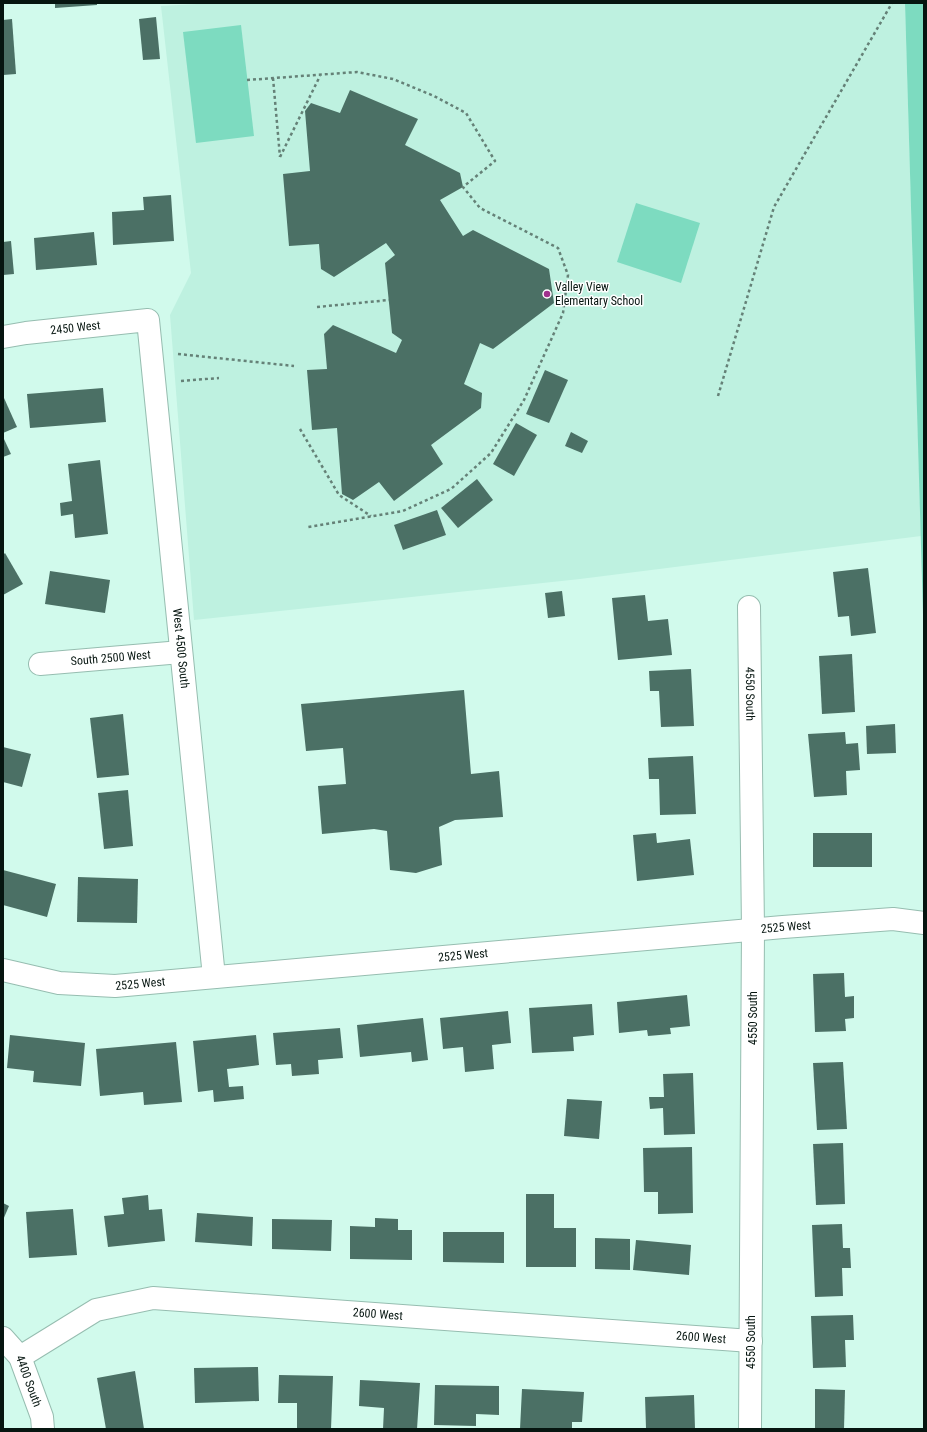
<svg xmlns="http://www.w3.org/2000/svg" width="927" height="1432" font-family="'Roboto Condensed',sans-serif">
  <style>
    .built { fill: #bef1e0 }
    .green { fill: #7ddbc0 }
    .building { fill: #4b7065 }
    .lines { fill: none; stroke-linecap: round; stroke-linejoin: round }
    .minor-casing { stroke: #96bdb0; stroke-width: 24 }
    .path { stroke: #658177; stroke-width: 2.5; stroke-dasharray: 3 3; stroke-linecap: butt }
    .minor { stroke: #fff; stroke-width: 22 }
    .poi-dot { fill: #a0308d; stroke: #fff; stroke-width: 1.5 }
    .labels { text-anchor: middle; stroke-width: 3; stroke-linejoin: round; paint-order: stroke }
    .poi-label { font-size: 12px; fill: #061510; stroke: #fff; text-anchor: start }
    .street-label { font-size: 12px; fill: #061510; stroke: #fff }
  </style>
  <rect width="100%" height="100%" fill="#d1faec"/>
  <path class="built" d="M215 3H905L921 536 580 579 194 620 170 315 191 273 161 6Z"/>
  <g class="green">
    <path d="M905 3H924V648Z"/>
    <path d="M241 25 254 136 196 143 183 32Z"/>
    <path d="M636 203 700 223 681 283 617 262Z"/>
  </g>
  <g class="building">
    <path d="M55 3H97V5L55 8Z"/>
    <path d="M156 17 160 59 143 60 139 19Z"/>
    <path d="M12 19 16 74 3 75V20Z"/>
    <path d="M350 90 418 119 405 145 460 173 463 187 440 200 463 236 473 230 549 269 554 303 493 349 480 343 464 384 482 393 481 408 431 445 443 464 394 501 379 482 353 500 342 494 337 428 312 430 307 370 327 369 324 334 333 325 396 353 402 340 392 333 385 263 395 255 386 243 334 277 321 269 319 244 289 246 283 174 310 171 305 111 311 103 340 113Z"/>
    <path d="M171 195 174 241 113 245 112 212 144 210 143 197Z"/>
    <path d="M94 232 97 265 36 270 34 238Z"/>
    <path d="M11 241 14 274 3 275V242Z"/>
    <path d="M545 370 568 380 549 423 526 414Z"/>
    <path d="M103 388 106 422 30 428 27 394Z"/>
    <path d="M4 398 17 427 3 433V399Z"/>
    <path d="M516 423 537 435 514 476 493 464Z"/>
    <path d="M571 432 588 441 582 453 565 446Z"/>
    <path d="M3 437 11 454 3 457Z"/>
    <path d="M100 460 108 534 75 538 73 514 61 516 60 503 72 501 68 464Z"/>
    <path d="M477 479 493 500 458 528 441 508Z"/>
    <path d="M437 510 446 535 403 550 394 525Z"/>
    <path d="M5 553 23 584 3 595V555Z"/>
    <path d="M868 568 876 633 851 636 849 616 838 617 833 572Z"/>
    <path d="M50 571 110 580 105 613 45 604Z"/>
    <path d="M562 591 565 616 548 618 545 593Z"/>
    <path d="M645 595 648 621 668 619 672 655 618 660 612 598Z"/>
    <path d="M852 654 855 712 822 714 819 656Z"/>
    <path d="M691 669 694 726 661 727 659 691H650L649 671Z"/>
    <path d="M464 690 471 774 499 771 503 817 455 820 439 827 442 865 416 873 390 870 387 831 374 829 322 834 318 786 346 784 343 748 306 751 301 704Z"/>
    <path d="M123 714 129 775 97 778 90 718Z"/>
    <path d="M895 724 896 753 867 754 866 726Z"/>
    <path d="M845 732 846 744 858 743 860 770 846 771 847 795 814 797 808 734Z"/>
    <path d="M3 747 31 754 22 787 3 782Z"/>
    <path d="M693 756 696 814 660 815 659 779H649L648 758Z"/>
    <path d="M128 790 133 846 104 849 98 793Z"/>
    <path d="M656 833 657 843 690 839 694 875 637 881 633 835Z"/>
    <rect x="813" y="833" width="59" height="34"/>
    <path d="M3 870 56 884 47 917 3 905Z"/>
    <path d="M78 877 138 879 137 923 77 922Z"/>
    <path d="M844 973 845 997 854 996V1018L845 1019 846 1031 815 1032 813 974Z"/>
    <path d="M687 995 690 1026 670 1028 671 1034 648 1036 647 1030 619 1033 617 1002Z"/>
    <path d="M592 1004 594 1035 573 1037 574 1051 532 1053 529 1008Z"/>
    <path d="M508 1011 511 1043 492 1045 494 1069 465 1072 463 1047 443 1049 440 1018Z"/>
    <path d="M423 1018 428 1060 412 1062 411 1052 360 1057 357 1025Z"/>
    <path d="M340 1028 343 1058 318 1060 319 1074 292 1076 291 1064 276 1065 273 1033Z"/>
    <path d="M10 1035 85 1043 81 1086 33 1082 34 1071 7 1068Z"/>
    <path d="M256 1035 259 1065 227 1069 229 1087 243 1086 244 1099 214 1102 213 1090 198 1092 193 1041Z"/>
    <path d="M176 1042 182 1102 144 1105 143 1092 100 1096 96 1049Z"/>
    <path d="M843 1062 847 1129 817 1130 813 1063Z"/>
    <path d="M693 1073 695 1134 664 1135 663 1108 650 1109 649 1097H664L663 1074Z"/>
    <path d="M567 1099 602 1101 599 1139 564 1136Z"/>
    <path d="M843 1143 845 1204 816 1205 813 1144Z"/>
    <path d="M692 1147 693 1213 658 1214V1192H644L643 1148Z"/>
    <path d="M526 1194H554V1228H576V1267H526Z"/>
    <path d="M148 1195 149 1210 162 1209 165 1241 108 1247 104 1216 124 1214 122 1198Z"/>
    <path d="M3 1203 9 1206 3 1220Z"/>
    <path d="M73 1209 77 1255 29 1258 26 1212Z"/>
    <path d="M197 1213 253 1217 252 1246 195 1242Z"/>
    <path d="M375 1218 398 1219V1230H412V1260L350 1259V1226L375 1227Z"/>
    <path d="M272 1219 332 1220 331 1251 272 1249Z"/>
    <path d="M842 1224 843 1248H850L851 1268H842L843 1296 815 1297 812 1225Z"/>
    <path d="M443 1232H504V1263L443 1262Z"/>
    <path d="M595 1238 630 1239V1270L595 1269Z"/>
    <path d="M636 1240 691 1245 689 1275 633 1270Z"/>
    <path d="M853 1315 854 1340H845L846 1367 813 1368 811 1316Z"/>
    <path d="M258 1367 259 1401 195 1403 194 1368Z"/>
    <path d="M135 1371 144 1429H106L97 1378Z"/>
    <path d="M279 1375 333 1376 331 1429H297V1403H278Z"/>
    <path d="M360 1380 420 1383 417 1429H383L384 1408 359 1406Z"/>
    <path d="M435 1385 499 1386V1415L476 1414V1426L434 1425Z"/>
    <path d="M522 1389 584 1392 582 1422H572V1429H520Z"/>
    <path d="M815 1389 845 1390 844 1429H815Z"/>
    <path d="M694 1395 695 1429 646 1428 645 1397Z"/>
  </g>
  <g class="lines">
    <defs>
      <g id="minor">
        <path id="s1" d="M3 337 26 333 148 320 214 977"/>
        <path id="s2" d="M749 607 753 929 750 1429"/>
        <path id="s3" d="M40 664 181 652"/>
        <path id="s4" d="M3 970 59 983 115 986 783 927 893 919 924 923"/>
        <path id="s5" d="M3 1338 20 1357 42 1417 43 1429"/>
        <path id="s6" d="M20 1357 96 1310 153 1298 751 1341"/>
      </g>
    </defs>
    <use href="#minor" class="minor-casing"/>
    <g class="path">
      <path d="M273 78 280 157"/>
      <path d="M247 80 357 72 393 79 434 96 466 113 495 161 463 187 480 208 558 248 568 275 563 313 524 400 491 453 451 489 403 511 308 527"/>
      <path d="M280 157 320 76"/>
      <path d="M317 307 389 300"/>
      <path d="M178 354 294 366"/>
      <path d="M181 381 219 378"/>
      <path d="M718 396 774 207 892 3"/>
      <path d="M300 429 339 495 371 516"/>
    </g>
    <use href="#minor" class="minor"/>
  </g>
  <circle class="poi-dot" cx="547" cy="294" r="4"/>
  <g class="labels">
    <g class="poi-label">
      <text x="555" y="291">Valley View<tspan x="555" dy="14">Elementary School</tspan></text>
    </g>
    <g class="street-label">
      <text dy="4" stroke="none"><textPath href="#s1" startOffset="73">2450 West</textPath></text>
      <text dy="4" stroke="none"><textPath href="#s1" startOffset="476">West 4500 South</textPath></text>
      <text dy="4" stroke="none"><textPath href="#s3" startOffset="71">South 2500 West</textPath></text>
      <text dy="4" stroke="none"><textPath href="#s2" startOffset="87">4550 South</textPath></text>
      <text dy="4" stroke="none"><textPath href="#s4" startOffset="787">2525 West</textPath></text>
      <text dy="4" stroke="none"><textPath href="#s4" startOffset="463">2525 West</textPath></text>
      <text dy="4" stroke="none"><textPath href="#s4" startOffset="139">2525 West</textPath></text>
      <text transform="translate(753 1018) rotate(-90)" y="4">4550 South</text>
      <text dy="4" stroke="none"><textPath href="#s6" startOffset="373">2600 West</textPath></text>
      <text dy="4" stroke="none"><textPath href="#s6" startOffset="697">2600 West</textPath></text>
      <text transform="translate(751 1342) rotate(-90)" y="4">4550 South</text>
      <text dy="4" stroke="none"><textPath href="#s5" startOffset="51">4400 South</textPath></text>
    </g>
  </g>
  <rect width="927" height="1432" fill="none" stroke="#061510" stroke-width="8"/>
</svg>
